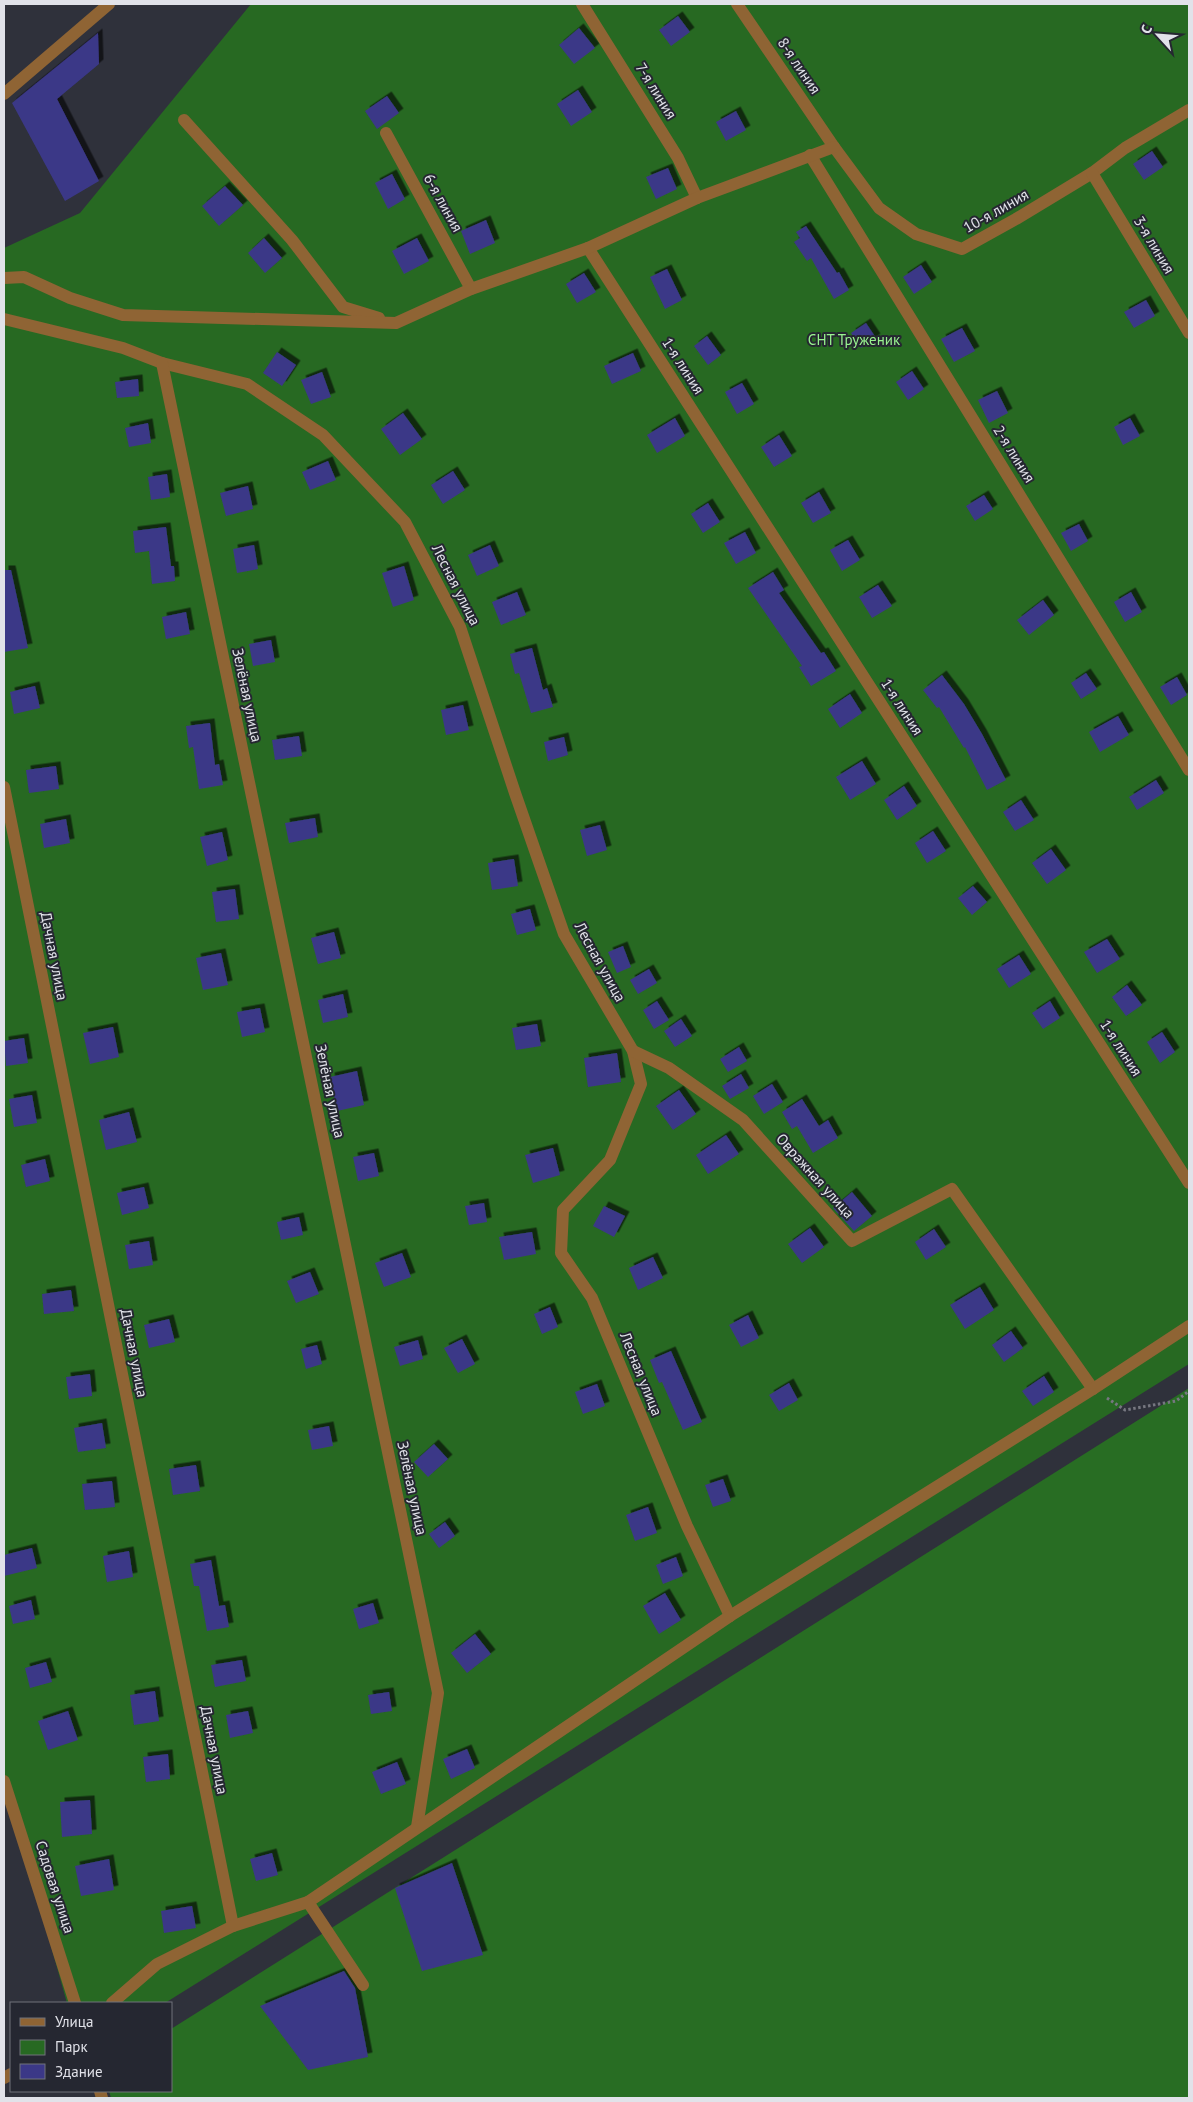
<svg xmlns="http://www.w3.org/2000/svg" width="1193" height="2102" font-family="'PT Sans',sans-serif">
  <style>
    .green { fill: #276922 }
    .forest { fill: #286d23 }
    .building { fill: #3b3887; filter: url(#shadow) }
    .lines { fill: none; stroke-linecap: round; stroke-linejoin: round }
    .path { stroke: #767780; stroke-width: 3; stroke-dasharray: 2.5 2.5; stroke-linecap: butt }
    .minor { stroke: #8f6434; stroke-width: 12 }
    .labels { text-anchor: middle; stroke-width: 4; stroke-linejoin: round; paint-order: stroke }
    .street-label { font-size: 15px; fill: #e1e2e9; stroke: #252731 }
    .park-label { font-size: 15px; fill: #99f390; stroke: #252731 }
  </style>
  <defs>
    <filter id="shadow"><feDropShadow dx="4.5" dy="-4.5" stdDeviation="0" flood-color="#0009"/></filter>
  </defs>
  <rect width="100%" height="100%" fill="#2f313b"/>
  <path class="green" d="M251 4H1189V1364L165 2003H67L4 1779V248L80 213Z"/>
  <path class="forest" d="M1189 1388V2098H111L109 2091H171V2029Z"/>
  <g class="building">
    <path d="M678 16 690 32 671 46 659 30Z"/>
    <path d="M579 28 595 48 574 64 559 45Z"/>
    <path d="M98 33 99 64 57 99 99 181 65 201 12 103Z"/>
    <path d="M578 90 592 112 571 126 557 104Z"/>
    <path d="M387 96 399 113 377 129 365 111Z"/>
    <path d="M736 111 746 130 726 141 716 122Z"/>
    <path d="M1152 151 1163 167 1144 180 1133 164Z"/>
    <path d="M668 168 677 189 656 199 646 177Z"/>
    <path d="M392 174 405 199 388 209 375 183Z"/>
    <path d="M225 186 243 205 219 226 202 206Z"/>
    <path d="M486 220 495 243 470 254 461 231Z"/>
    <path d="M806 226 837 273 839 272 849 290 834 299 811 258 807 261 794 242 800 238 796 232Z"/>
    <path d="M264 238 282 258 265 273 248 253Z"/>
    <path d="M417 238 429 261 404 274 392 251Z"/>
    <path d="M921 265 932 282 914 294 903 277Z"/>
    <path d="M667 269 682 300 665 309 650 277Z"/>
    <path d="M584 273 596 292 577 303 566 284Z"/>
    <path d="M1146 300 1155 316 1134 328 1124 312Z"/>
    <path d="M866 323 876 338 861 348 851 333Z"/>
    <path d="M962 328 975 351 954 362 941 339Z"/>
    <path d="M707 336 721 355 708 365 694 346Z"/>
    <path d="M277 352 296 365 282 386 263 373Z"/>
    <path d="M633 353 641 371 612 384 604 366Z"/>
    <path d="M912 371 924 389 908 400 896 382Z"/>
    <path d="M322 372 331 397 311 404 301 380Z"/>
    <path d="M138 379 139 396 117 398 115 382Z"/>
    <path d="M742 383 754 404 737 414 725 392Z"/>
    <path d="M997 391 1008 413 989 423 978 400Z"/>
    <path d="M403 413 422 439 400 455 381 429Z"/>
    <path d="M675 418 685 436 657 453 647 435Z"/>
    <path d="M1130 418 1140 436 1123 445 1114 427Z"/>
    <path d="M148 423 151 443 129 447 125 428Z"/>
    <path d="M779 435 792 456 774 467 761 447Z"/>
    <path d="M328 461 336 480 310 490 302 472Z"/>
    <path d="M453 471 465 490 443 504 431 485Z"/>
    <path d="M167 474 170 497 151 500 148 477Z"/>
    <path d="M248 486 253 509 226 516 220 493Z"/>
    <path d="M819 492 831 513 813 523 801 503Z"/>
    <path d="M984 495 993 509 975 521 966 506Z"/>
    <path d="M708 503 720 522 703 533 691 514Z"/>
    <path d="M1079 524 1088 541 1071 551 1061 533Z"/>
    <path d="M166 527 171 566H174L175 581 152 584 149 551 135 553 133 531Z"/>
    <path d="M745 532 756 553 736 564 724 543Z"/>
    <path d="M848 540 860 560 842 571 830 550Z"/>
    <path d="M254 545 258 569 237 573 233 549Z"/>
    <path d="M490 545 499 566 477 576 468 555Z"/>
    <path d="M404 566 414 600 393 607 382 573Z"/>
    <path d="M4 570H11L28 648 4 652Z"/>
    <path d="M773 572 784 590 779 593 821 653 824 652 836 671 811 686 799 667 802 666 748 588Z"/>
    <path d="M878 585 892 606 872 618 859 597Z"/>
    <path d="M517 592 526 615 501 625 492 602Z"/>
    <path d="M1131 592 1142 612 1125 622 1114 602Z"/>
    <path d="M1043 600 1054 615 1029 635 1017 620Z"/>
    <path d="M186 612 190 634 166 639 162 617Z"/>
    <path d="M271 640 275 662 253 666 249 644Z"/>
    <path d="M532 648 543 690 547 688 553 707 531 713 519 673 515 674 510 654Z"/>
    <path d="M1086 673 1097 689 1081 699 1071 683Z"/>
    <path d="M942 675 964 704 982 734 1006 780 987 790 965 747 964 748 939 707 937 708 923 690Z"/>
    <path d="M1177 677 1187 695 1171 705 1160 687Z"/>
    <path d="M35 686 40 708 14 714 10 692Z"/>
    <path d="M850 694 862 713 840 728 828 709Z"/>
    <path d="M463 705 469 730 446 735 441 710Z"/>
    <path d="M1118 716 1129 735 1100 752 1089 732Z"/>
    <path d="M210 723 215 765 219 764 223 785 199 789 193 747 189 748 186 726Z"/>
    <path d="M299 736 302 756 275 760 272 740Z"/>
    <path d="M564 737 568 755 548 761 544 742Z"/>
    <path d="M862 761 876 784 850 800 836 777Z"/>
    <path d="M56 766 59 789 29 793 26 770Z"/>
    <path d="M1156 780 1164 793 1137 810 1129 797Z"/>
    <path d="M904 786 917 806 897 820 884 800Z"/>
    <path d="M1021 800 1034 820 1015 831 1003 812Z"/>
    <path d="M315 818 318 837 289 843 285 823Z"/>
    <path d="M66 819 70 843 44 848 40 824Z"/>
    <path d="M600 825 607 850 587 856 580 830Z"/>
    <path d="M933 831 946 851 927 863 915 843Z"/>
    <path d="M222 832 228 860 207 866 200 837Z"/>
    <path d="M1051 849 1066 870 1047 884 1032 863Z"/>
    <path d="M514 859 518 886 492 890 488 863Z"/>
    <path d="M973 886 987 902 972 915 958 898Z"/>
    <path d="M235 889 239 919 216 922 212 892Z"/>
    <path d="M530 909 536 930 517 935 511 914Z"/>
    <path d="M334 932 341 958 318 964 311 938Z"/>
    <path d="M1107 939 1120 959 1097 973 1084 952Z"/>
    <path d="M623 946 631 967 617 973 608 952Z"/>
    <path d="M221 953 228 985 203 990 196 958Z"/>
    <path d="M1019 955 1031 974 1009 988 997 969Z"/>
    <path d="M649 969 657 983 638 994 630 980Z"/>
    <path d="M1127 985 1142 1005 1126 1016 1112 997Z"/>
    <path d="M343 994 348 1017 323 1023 318 1000Z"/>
    <path d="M657 1001 669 1020 654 1029 643 1010Z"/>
    <path d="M1050 1001 1060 1018 1043 1029 1032 1013Z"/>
    <path d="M260 1008 265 1032 242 1037 237 1012Z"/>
    <path d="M681 1019 692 1036 675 1047 664 1031Z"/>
    <path d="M537 1024 541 1046 516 1050 512 1028Z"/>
    <path d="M113 1027 119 1057 90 1064 83 1033Z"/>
    <path d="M1162 1032 1175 1052 1160 1063 1147 1042Z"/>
    <path d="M24 1038 28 1063 6 1066 4 1041Z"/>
    <path d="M739 1047 747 1061 728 1072 720 1059Z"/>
    <path d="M617 1053 621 1082 588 1087 584 1058Z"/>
    <path d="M357 1071 364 1105 337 1111 330 1077Z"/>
    <path d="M741 1074 749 1088 730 1099 722 1086Z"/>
    <path d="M772 1084 783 1102 764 1114 753 1096Z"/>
    <path d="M679 1090 696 1114 673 1130 656 1106Z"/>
    <path d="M32 1095 37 1123 14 1127 9 1099Z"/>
    <path d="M802 1099 819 1126 828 1120 838 1138 813 1153 797 1126 792 1129 782 1112Z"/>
    <path d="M129 1112 137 1142 106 1150 99 1120Z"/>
    <path d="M726 1135 739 1154 708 1174 696 1155Z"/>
    <path d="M553 1148 560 1175 533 1183 525 1155Z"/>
    <path d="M374 1153 379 1176 358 1181 353 1157Z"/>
    <path d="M45 1159 50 1181 26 1187 21 1165Z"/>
    <path d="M144 1187 149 1208 122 1215 117 1193Z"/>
    <path d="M852 1192 872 1216 854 1231 833 1208Z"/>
    <path d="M484 1203 487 1222 469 1225 465 1206Z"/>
    <path d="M604 1206 625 1216 614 1237 593 1226Z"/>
    <path d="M299 1217 303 1235 281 1240 277 1222Z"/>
    <path d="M810 1228 824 1247 802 1263 788 1244Z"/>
    <path d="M934 1229 946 1247 926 1260 915 1242Z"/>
    <path d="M532 1232 536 1254 504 1260 499 1237Z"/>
    <path d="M149 1241 153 1265 129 1269 125 1245Z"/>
    <path d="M402 1253 411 1277 384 1287 375 1263Z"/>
    <path d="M653 1257 663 1278 638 1290 629 1268Z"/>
    <path d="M310 1272 319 1294 296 1303 287 1281Z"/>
    <path d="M980 1287 994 1310 965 1329 950 1305Z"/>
    <path d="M71 1290 74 1311 44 1314 42 1294Z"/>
    <path d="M550 1307 558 1327 542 1334 534 1314Z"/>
    <path d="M748 1315 759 1338 741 1347 729 1325Z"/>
    <path d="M169 1319 175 1342 149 1348 144 1325Z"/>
    <path d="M1011 1331 1023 1348 1004 1362 992 1345Z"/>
    <path d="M462 1339 475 1364 458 1373 444 1348Z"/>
    <path d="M418 1340 423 1359 400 1366 394 1347Z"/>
    <path d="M317 1345 322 1364 306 1369 301 1349Z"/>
    <path d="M671 1351 702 1422 683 1430 662 1382 659 1383 650 1360Z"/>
    <path d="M90 1374 92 1396 69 1399 66 1377Z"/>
    <path d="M1044 1376 1054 1392 1033 1406 1022 1391Z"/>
    <path d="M789 1383 798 1400 779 1411 769 1395Z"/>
    <path d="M597 1384 605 1406 583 1414 575 1392Z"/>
    <path d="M102 1423 106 1448 78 1452 74 1428Z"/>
    <path d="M329 1426 333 1446 312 1450 308 1430Z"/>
    <path d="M434 1444 448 1459 428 1477 414 1462Z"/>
    <path d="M196 1465 200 1491 173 1495 169 1469Z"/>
    <path d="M723 1479 731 1501 713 1507 705 1485Z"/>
    <path d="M112 1481 115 1507 85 1510 82 1484Z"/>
    <path d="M648 1507 657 1533 635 1541 626 1515Z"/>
    <path d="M445 1522 455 1536 439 1548 429 1534Z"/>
    <path d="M32 1548 37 1568 4 1576V1555Z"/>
    <path d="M129 1551 133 1577 107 1582 103 1556Z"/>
    <path d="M676 1557 683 1576 663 1584 656 1565Z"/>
    <path d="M211 1560 219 1606 225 1605 229 1627 207 1631 199 1586H194L190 1564Z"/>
    <path d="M665 1593 681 1620 659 1634 643 1606Z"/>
    <path d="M31 1600 35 1619 13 1624 9 1606Z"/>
    <path d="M373 1603 379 1623 359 1629 353 1609Z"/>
    <path d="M475 1634 491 1654 467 1673 451 1653Z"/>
    <path d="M242 1660 246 1681 215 1687 211 1665Z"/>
    <path d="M46 1662 52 1682 30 1688 25 1668Z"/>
    <path d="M155 1691 159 1721 134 1725 130 1695Z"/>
    <path d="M389 1692 392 1711 371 1714 368 1695Z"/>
    <path d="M68 1711 78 1740 48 1750 38 1721Z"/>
    <path d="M248 1711 253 1733 230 1738 226 1715Z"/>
    <path d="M467 1749 475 1768 451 1779 443 1759Z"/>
    <path d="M168 1754 170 1779 146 1782 143 1757Z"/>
    <path d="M397 1762 406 1784 381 1794 372 1772Z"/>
    <path d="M90 1800 92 1834 62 1837 60 1802Z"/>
    <path d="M272 1853 278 1875 256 1881 250 1859Z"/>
    <path d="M109 1859 114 1890 81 1896 75 1866Z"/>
    <path d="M452 1863 483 1955 422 1971 395 1888Z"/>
    <path d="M192 1906 196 1928 164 1933 161 1911Z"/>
    <path d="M344 1971 355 1988 368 2057 308 2070 260 2006Z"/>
  </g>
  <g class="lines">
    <path class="path" d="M1107 1398 1125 1410 1176 1401 1189 1391"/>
    <g class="minor">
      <path d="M582 4 678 158 697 198"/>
      <path d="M737 4 834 147 879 208 916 234 962 249 1016 219 1092 173 1125 148 1189 110"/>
      <path d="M4 94 109 4"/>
      <path d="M184 120 292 240 343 307 379 318"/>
      <path d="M386 133 471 289"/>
      <path d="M810 155 1189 770"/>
      <path d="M1092 173 1189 333"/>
      <path d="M588 248 1189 1183"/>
      <path d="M4 278 24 277 70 298 123 315 396 323 471 289 588 248 697 198 834 147"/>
      <path d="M4 319 123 348 162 363 247 384 323 435 405 522 460 627 515 793 564 934 633 1051 641 1084 610 1160 563 1210 561 1253 592 1298 687 1526 730 1616"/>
      <path d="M162 363 438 1693 417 1827"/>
      <path d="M4 787 233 1926"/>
      <path d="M633 1051 669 1068 743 1120 852 1241 952 1189 1093 1389"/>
      <path d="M4 1781 75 2003"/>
      <path d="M308 1902 730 1616 1093 1389 1189 1326"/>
      <path d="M112 2003 157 1964 233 1926 308 1902 363 1985"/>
      <path d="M4 2078 11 2074"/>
      <path d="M100 2091 102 2098"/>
    </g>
  </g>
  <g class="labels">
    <g class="street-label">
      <text transform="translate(799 66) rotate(56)" y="5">8-я линия</text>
      <text transform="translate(656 91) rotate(58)" y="5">7-я линия</text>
      <text transform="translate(443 203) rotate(61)" y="5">6-я линия</text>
      <text transform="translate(996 211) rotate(-30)" y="5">10-я линия</text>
      <text transform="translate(1154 245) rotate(59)" y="5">3-я линия</text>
      <text transform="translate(683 366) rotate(57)" y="5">1-я линия</text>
      <text transform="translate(1014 454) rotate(58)" y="5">2-я линия</text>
      <text transform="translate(456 585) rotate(63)" y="5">Лесная улица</text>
      <text transform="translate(247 695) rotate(78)" y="5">Зелёная улица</text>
      <text transform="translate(902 707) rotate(57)" y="5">1-я линия</text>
      <text transform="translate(54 956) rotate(79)" y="5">Дачная улица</text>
      <text transform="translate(600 962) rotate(61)" y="5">Лесная улица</text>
      <text transform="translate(1121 1048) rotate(57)" y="5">1-я линия</text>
      <text transform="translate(330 1091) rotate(78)" y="5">Зелёная улица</text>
      <text transform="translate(815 1176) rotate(48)" y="5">Овражная улица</text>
      <text transform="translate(134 1353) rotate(79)" y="5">Дачная улица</text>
      <text transform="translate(641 1374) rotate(68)" y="5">Лесная улица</text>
      <text transform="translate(412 1488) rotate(78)" y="5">Зелёная улица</text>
      <text transform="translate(214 1750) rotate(79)" y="5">Дачная улица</text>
      <text transform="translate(55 1887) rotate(72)" y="5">Садовая улица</text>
    </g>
    <g class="park-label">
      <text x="854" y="345">СНТ Труженик</text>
    </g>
  </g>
  <rect width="1193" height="2102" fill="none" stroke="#e1e2e9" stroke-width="10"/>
  <rect x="10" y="2002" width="162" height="90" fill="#252731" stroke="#70727b"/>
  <rect x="20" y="2018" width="25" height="8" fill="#8f6434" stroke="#70727b"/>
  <text x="55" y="2027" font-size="15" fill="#e1e2e9">Улица</text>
  <rect x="20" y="2040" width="25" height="15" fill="#276922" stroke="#70727b"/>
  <text x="55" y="2052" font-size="15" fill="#e1e2e9">Парк</text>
  <rect x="20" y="2064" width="25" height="15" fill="#3b3887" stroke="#70727b"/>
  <text x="55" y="2077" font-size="15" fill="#e1e2e9">Здание</text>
  <g transform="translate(1158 35) rotate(296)" stroke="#252731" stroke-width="4" paint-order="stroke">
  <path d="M0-4L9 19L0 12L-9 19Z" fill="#e1e2e9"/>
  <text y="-8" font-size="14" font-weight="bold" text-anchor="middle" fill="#e1e2e9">С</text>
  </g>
</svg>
